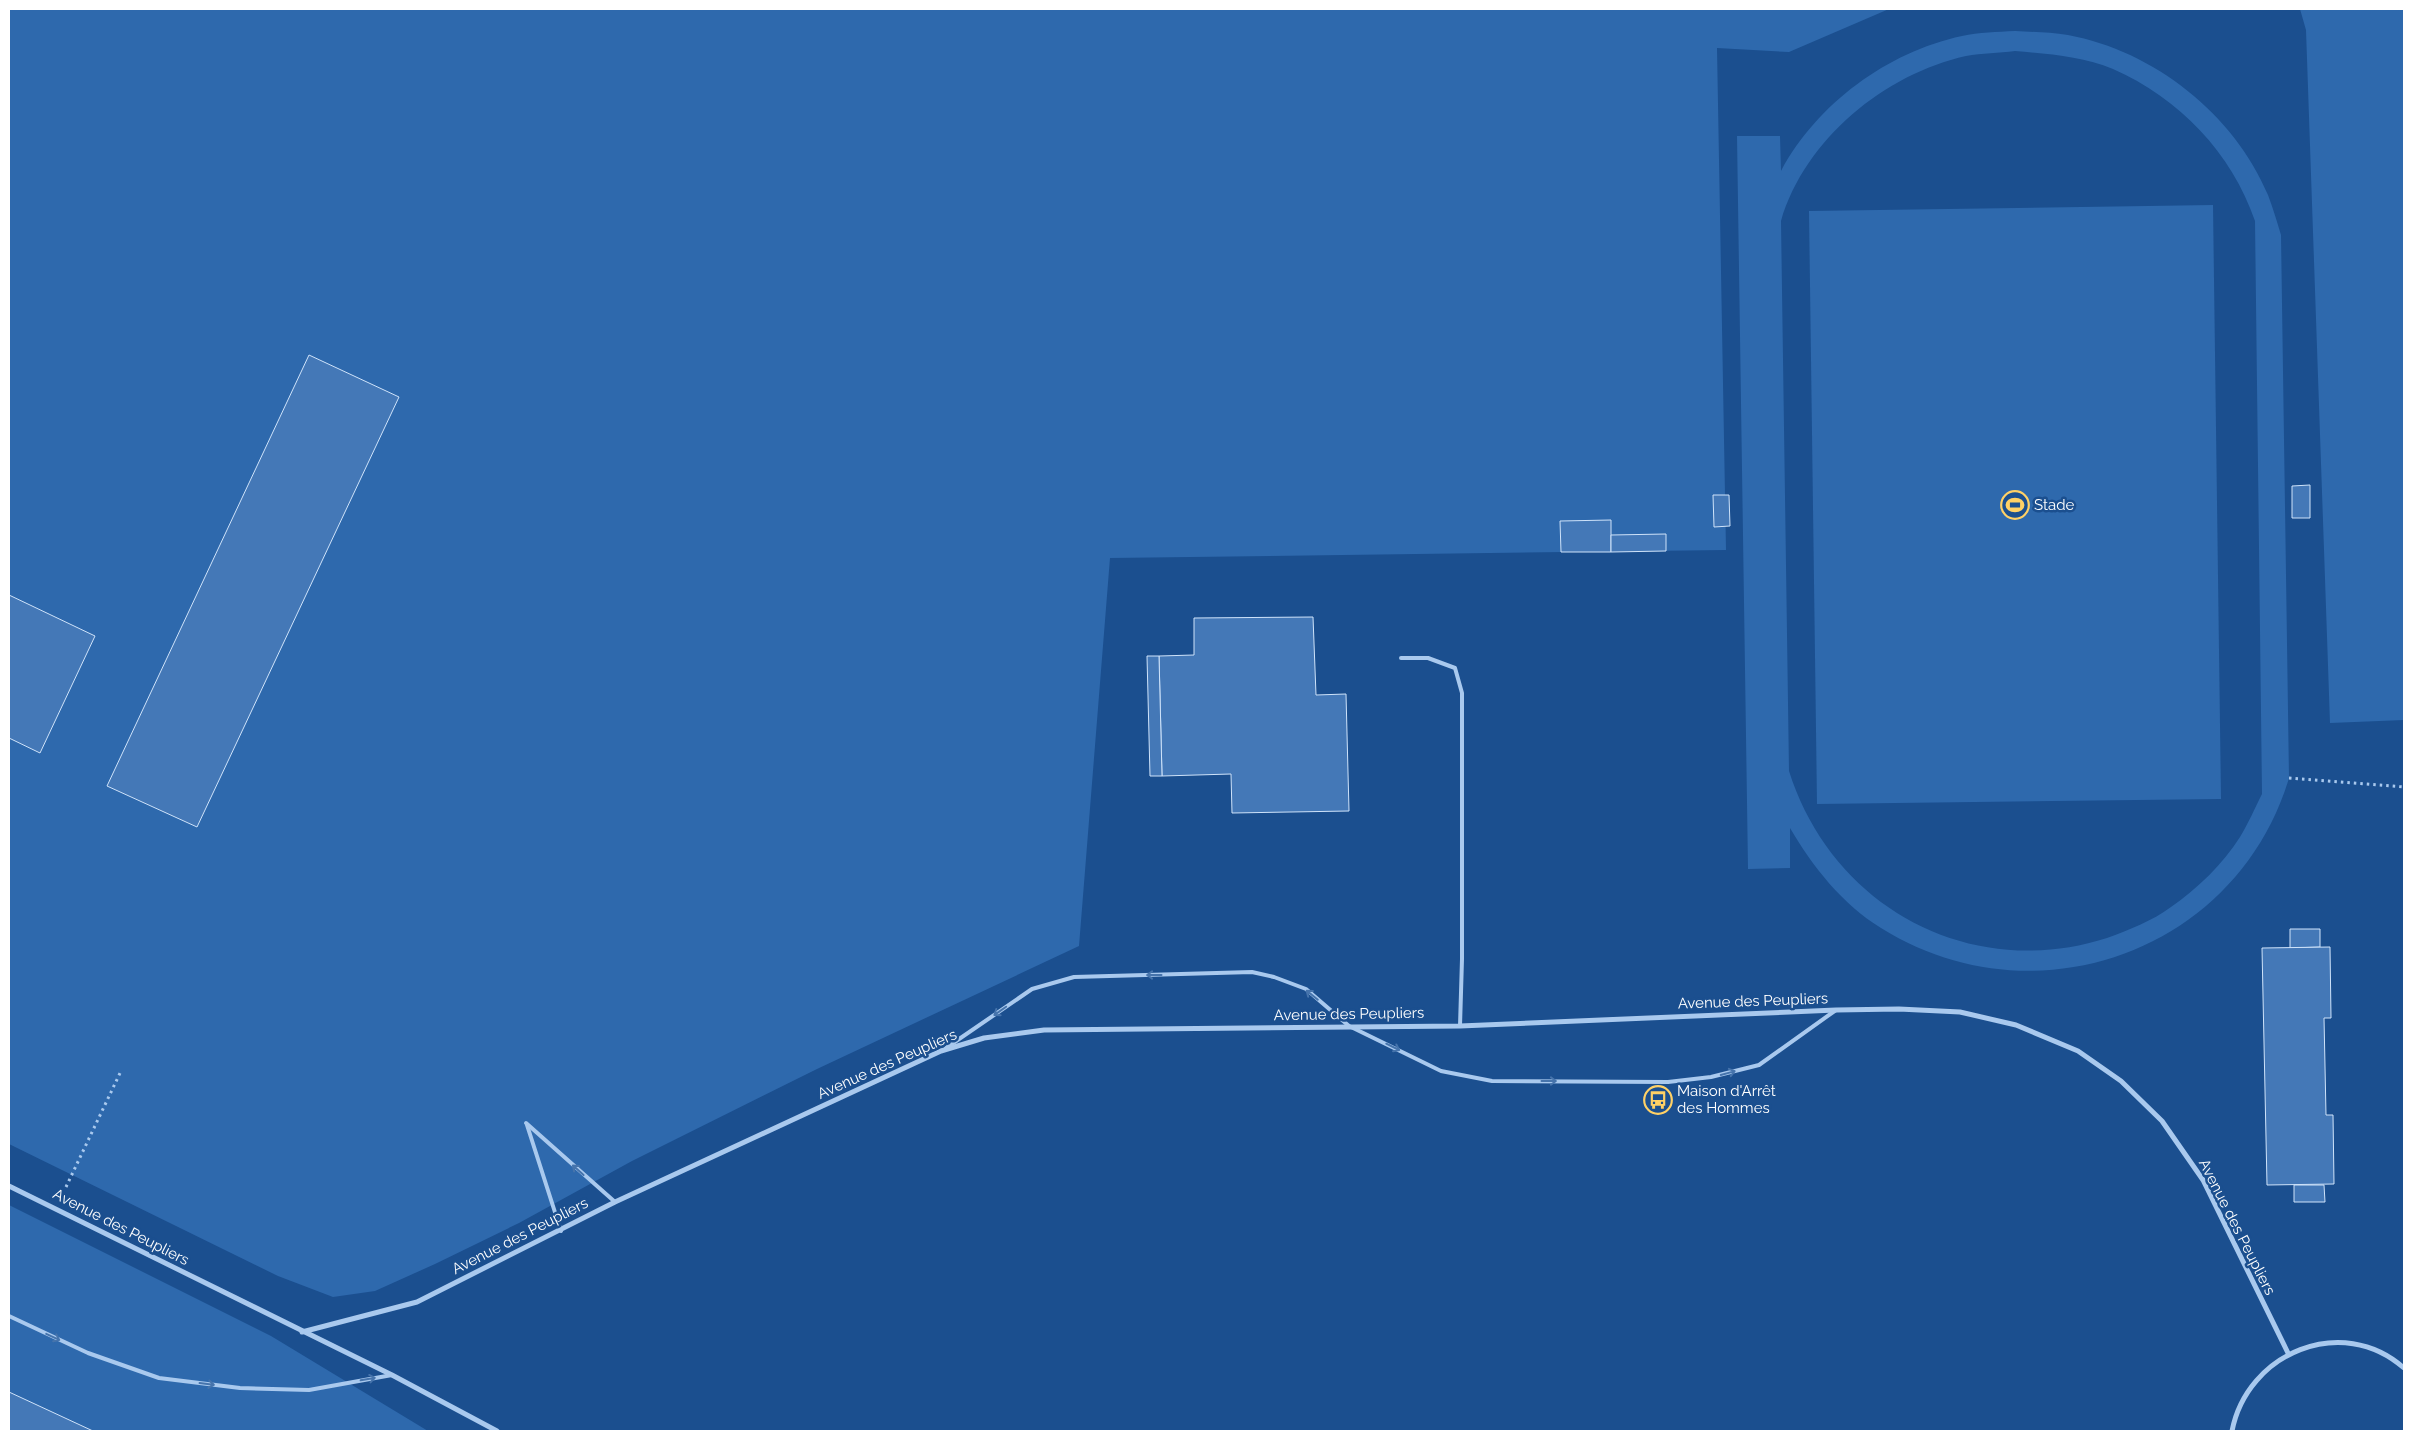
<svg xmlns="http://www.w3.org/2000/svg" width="2413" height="1440" font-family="Raleway,sans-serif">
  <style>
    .green { fill: #2e69ad; fill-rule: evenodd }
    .building { fill: #4478b7; stroke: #cfe3fa }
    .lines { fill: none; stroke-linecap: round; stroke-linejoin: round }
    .path { stroke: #a9c9ee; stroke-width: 3; stroke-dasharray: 2.5 4; stroke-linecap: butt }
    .lane { stroke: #a9c9ee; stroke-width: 4 }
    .street { stroke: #a9c9ee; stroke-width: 5 }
    .oneway { stroke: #4674ac }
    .labels { text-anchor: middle; stroke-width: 5; stroke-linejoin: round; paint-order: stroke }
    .poi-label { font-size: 15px; fill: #fff; stroke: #1b4f8f; text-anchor: start }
    .street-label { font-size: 15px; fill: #fff; stroke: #1b4f8f }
  </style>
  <rect width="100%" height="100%" fill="#1b4f8f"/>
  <g class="green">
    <path d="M9 9H1889L1789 52 1717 48 1726 550 1110 558 1079 946 817 1069 632 1161 519 1223 435 1264 375 1291 333 1297 278 1276 9 1144Z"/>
    <path d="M2300 9H2404V720L2330 723 2306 30Z"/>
    <path d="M2015 31C2032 32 2050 32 2068 35 2154 51 2234 114 2268 195 2273 208 2277 222 2281 235L2289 778C2237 952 2034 1024 1881 928 1842 904 1813 867 1790 828V868L1748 869 1737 136H1780L1781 171C1817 104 1887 52 1962 36 1979 32 1997 32 2015 31ZM2015 51C2048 54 2082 56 2113 69 2179 98 2232 153 2255 221L2262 794C2255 808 2248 824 2240 837 2223 864 2197 889 2171 907 2152 921 2129 930 2107 938 1970 982 1832 907 1789 771L1781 221C1805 139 1885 74 1966 56 1982 53 1999 53 2015 51Z"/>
    <path d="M2213 205 2221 799 1817 804 1809 211Z"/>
    <path d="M9 1205 271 1336 428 1431H9Z"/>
  </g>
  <g class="building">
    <path d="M309 355 399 397 197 827 107 786Z"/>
    <path d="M2310 485V518H2292V486Z"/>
    <path d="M1713 495H1729L1730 526 1714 527Z"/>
    <path d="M1611 520V552H1561L1560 521Z"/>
    <path d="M1666 534V551L1611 552V535Z"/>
    <path d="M9 595 95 636 40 753 9 738Z"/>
    <path d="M1313 617 1316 695 1346 694 1349 811 1232 813 1231 774 1162 776 1159 656 1194 655V618Z"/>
    <path d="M1147 656H1159L1162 776H1150Z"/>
    <path d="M2290 929H2320V947L2290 948Z"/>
    <path d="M2330 947 2331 1018H2324L2326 1115H2333L2334 1184 2267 1185 2262 948Z"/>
    <path d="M2294 1185H2324L2325 1202H2294Z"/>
    <path d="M9 1392 93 1431H9Z"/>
  </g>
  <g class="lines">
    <g class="path">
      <path d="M2289 778 2404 787"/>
      <path d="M66 1187 121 1071"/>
    </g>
    <g class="lane">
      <path d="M1401 658H1428L1455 668 1462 693V959L1460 1026"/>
      <path d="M946 1048 1032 989 1074 977 1252 972 1274 977 1306 989 1349 1026 1441 1071 1492 1081 1668 1082 1711 1077 1759 1065 1836 1010"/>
      <path d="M526 1123 615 1202"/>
      <path d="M527 1125 561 1231"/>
      <path d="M9 1316 88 1353 159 1378 240 1388 309 1390 392 1375"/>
    </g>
    <g class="street">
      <path d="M9 1186 392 1375 497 1431"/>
      <path d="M302 1332 417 1302 615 1202 941 1051 984 1038 1044 1030 1460 1026 1836 1010 1899 1009 1960 1012 2016 1025 2078 1051 2121 1081 2162 1121 2203 1180 2288 1353"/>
      <path d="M2232 1431C2247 1353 2342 1313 2404 1368"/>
    </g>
  </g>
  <defs><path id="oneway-shaft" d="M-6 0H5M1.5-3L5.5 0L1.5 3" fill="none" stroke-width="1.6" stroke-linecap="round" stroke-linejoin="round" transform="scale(1.25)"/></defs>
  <g class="oneway">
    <use href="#oneway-shaft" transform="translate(1154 975) rotate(180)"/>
    <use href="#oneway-shaft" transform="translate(1312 995) rotate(-141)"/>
    <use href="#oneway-shaft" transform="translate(1000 1011) rotate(145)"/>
    <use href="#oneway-shaft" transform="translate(1393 1047) rotate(26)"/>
    <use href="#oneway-shaft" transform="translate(1728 1073) rotate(-15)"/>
    <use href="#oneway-shaft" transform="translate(1549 1081)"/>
    <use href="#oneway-shaft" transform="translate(578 1170) rotate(-138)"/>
    <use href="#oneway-shaft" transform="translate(53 1337) rotate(25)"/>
    <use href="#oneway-shaft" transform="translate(368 1379) rotate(-10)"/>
    <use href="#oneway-shaft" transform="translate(207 1384) rotate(7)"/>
  </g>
  <defs>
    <symbol id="stadium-ring" viewBox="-11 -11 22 22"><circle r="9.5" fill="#1b4f8f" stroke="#ffd166" stroke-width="1.5"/><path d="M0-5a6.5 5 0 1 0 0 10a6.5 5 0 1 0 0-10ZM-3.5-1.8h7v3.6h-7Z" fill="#ffd166"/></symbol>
    <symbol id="bus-ring" viewBox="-11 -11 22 22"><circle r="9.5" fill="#1b4f8f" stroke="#ffd166" stroke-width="1.5"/><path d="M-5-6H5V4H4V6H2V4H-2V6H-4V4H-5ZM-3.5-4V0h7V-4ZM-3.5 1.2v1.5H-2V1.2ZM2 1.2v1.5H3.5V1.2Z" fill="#ffd166"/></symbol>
  </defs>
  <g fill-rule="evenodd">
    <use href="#stadium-ring" x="1999" y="489" width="32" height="32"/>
    <use href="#bus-ring" x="1642" y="1084" width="32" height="32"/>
  </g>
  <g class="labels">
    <g class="poi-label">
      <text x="2034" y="510">Stade</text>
      <text x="1677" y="1096">Maison d'Arrêt<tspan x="1677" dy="17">des Hommes</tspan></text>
    </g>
    <g class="street-label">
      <text transform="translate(1753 1001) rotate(-2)" y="5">Avenue des Peupliers</text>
      <text transform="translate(1349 1014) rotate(-1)" y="5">Avenue des Peupliers</text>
      <text transform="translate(887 1064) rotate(-24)" y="5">Avenue des Peupliers</text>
      <text transform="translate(121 1227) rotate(27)" y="5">Avenue des Peupliers</text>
      <text transform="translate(2237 1227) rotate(63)" y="5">Avenue des Peupliers</text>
      <text transform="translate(520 1236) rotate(-27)" y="5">Avenue des Peupliers</text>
    </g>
  </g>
  <rect width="2413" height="1440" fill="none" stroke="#ffffff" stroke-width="20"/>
</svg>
